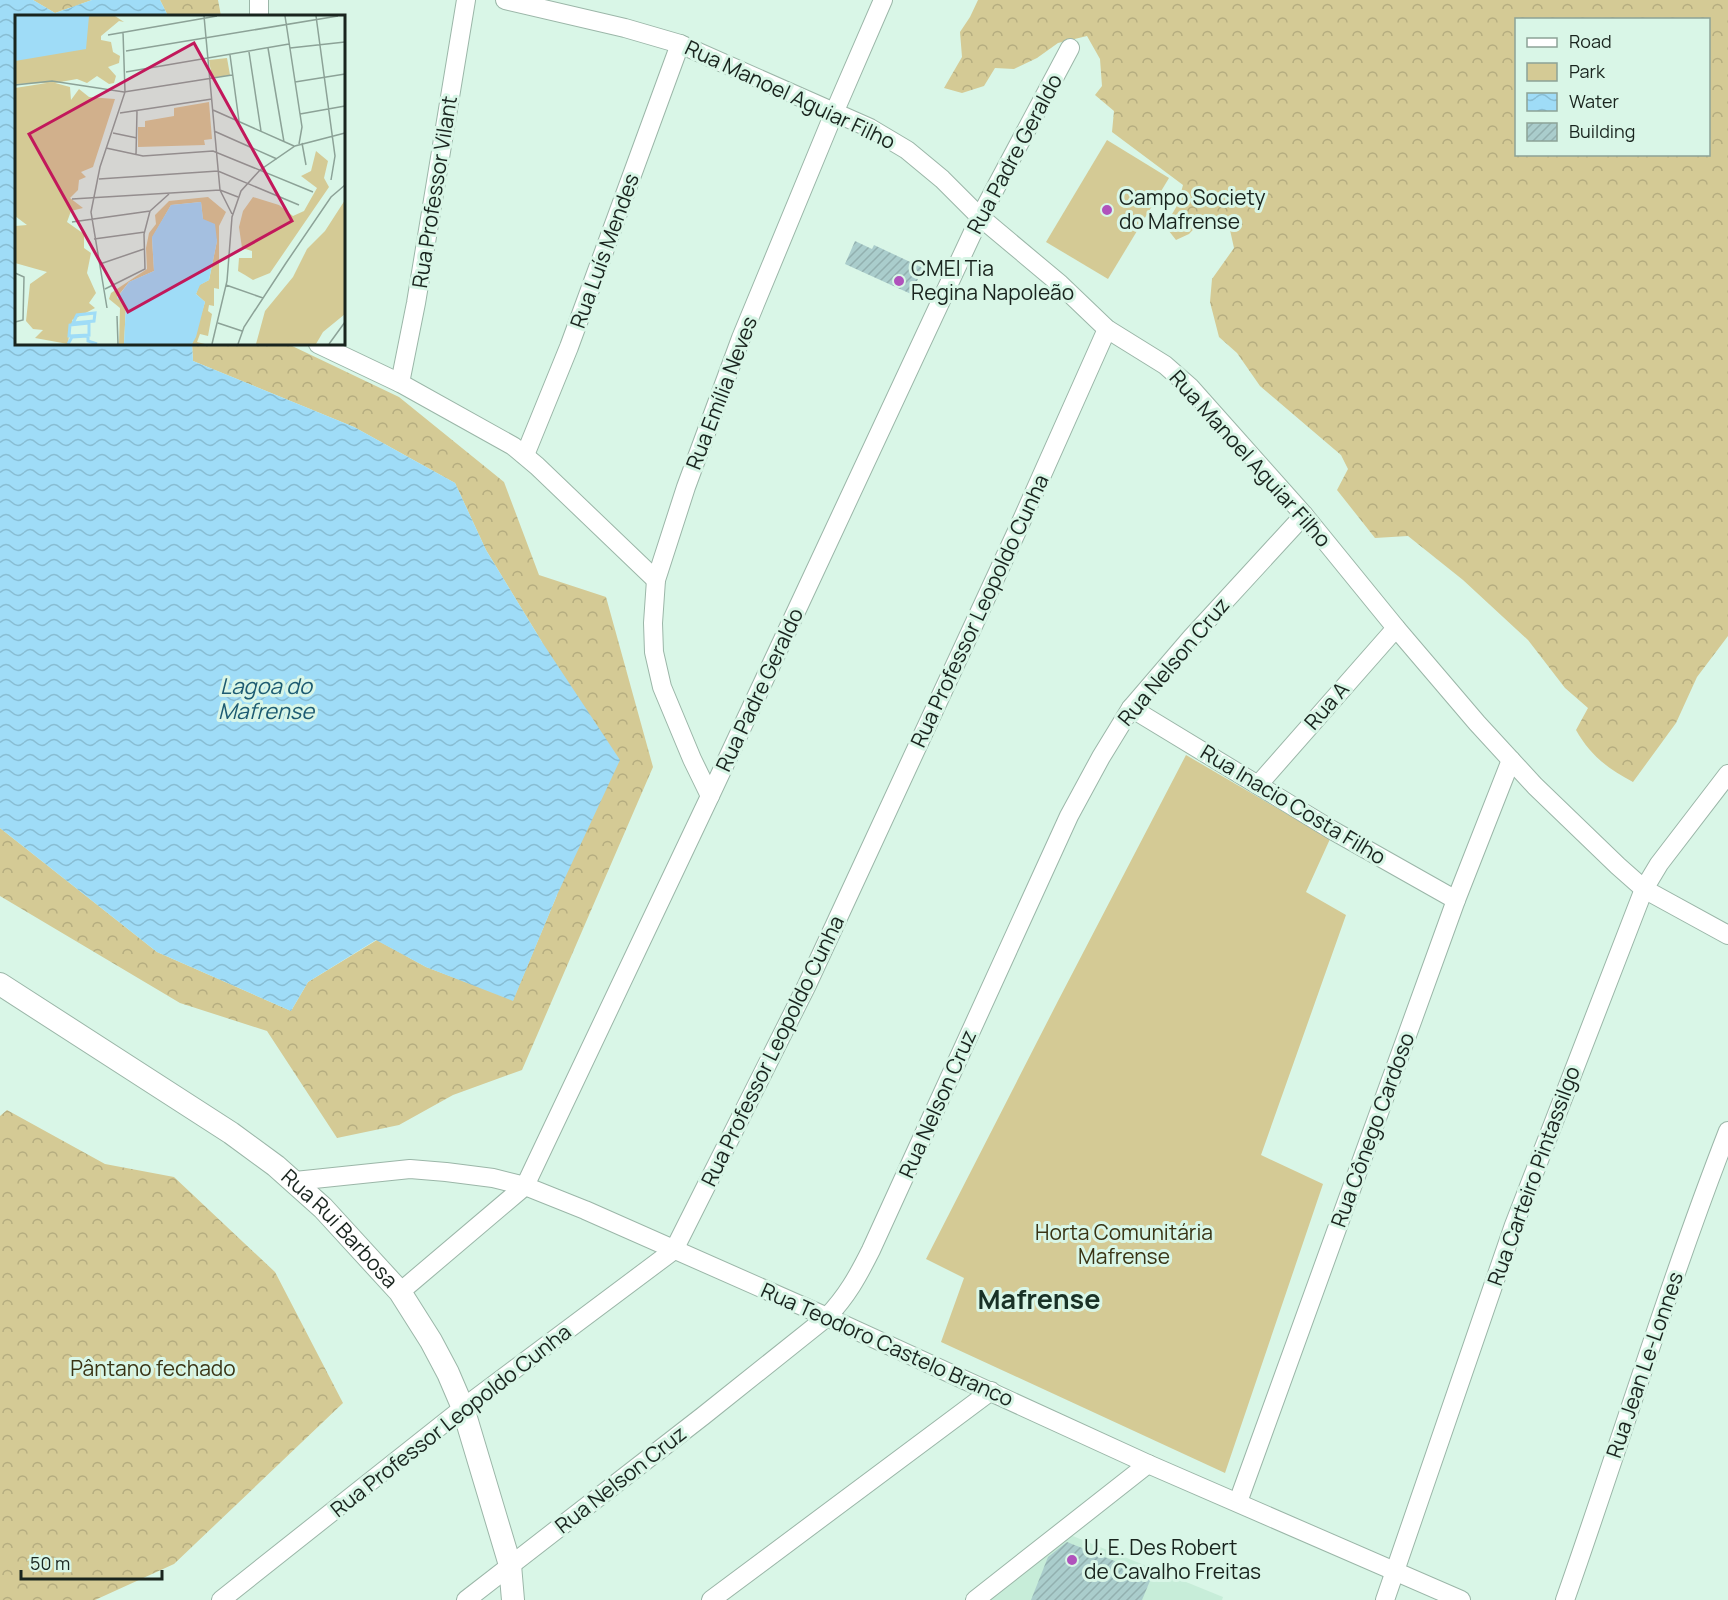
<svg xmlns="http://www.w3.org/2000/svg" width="1728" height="1600" font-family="Manrope,sans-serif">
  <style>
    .built { fill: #c7edd9 }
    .green { fill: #d4ca95 }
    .forest { fill: url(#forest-crowns); fill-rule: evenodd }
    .water { fill: url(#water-waves) }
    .building { fill: url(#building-hatch) }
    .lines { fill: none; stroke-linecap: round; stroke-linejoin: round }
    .minor-casing { stroke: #9bb6a8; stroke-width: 20 }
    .tertiary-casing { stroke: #9bb6a8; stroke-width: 24 }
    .minor { stroke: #fff; stroke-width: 18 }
    .tertiary { stroke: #fff; stroke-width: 22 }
    .poi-dot { fill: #b052bc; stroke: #d9f6e7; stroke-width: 2 }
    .labels { text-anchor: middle; stroke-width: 6; stroke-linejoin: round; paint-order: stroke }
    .street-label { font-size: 21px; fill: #19241e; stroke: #d9f6e7 }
    .poi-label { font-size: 21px; fill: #19241e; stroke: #d9f6e7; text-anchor: start }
    .park-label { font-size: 21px; fill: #393314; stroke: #d9f6e7 }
    .water-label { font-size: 22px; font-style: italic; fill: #1d5b72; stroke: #d9f6e7 }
    .district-label { font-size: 27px; font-weight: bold; fill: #193126; stroke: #d9f6e7 }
    .inset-river { fill: none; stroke: #9fdcf7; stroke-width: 3 }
    .inset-road { fill: none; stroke: #8ca297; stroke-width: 1.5 }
    .view { fill: #c2185b; fill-opacity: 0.15; stroke: #c2185b; stroke-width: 3 }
    .inset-edge { fill: none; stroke: #19241e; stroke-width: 3 }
  </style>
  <defs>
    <pattern id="forest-crowns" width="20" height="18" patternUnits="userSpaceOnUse" patternTransform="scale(1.5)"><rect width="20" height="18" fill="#d4ca95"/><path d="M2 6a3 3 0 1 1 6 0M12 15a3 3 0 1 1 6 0" fill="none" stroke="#b5ad80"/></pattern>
    <pattern id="water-waves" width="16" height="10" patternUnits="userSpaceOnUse" patternTransform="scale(1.5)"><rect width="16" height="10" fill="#9fdcf7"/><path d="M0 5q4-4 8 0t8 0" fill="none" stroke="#88bdd3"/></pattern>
    <pattern id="building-hatch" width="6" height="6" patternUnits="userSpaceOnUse" patternTransform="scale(1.5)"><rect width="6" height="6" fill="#aacdcc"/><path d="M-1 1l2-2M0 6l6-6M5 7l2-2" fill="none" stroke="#92b0af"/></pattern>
  </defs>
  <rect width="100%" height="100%" fill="#d9f6e7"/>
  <path class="built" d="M1053 1528 1223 1597 1222 1600H989L970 1592Z"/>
  <g class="green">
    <path d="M1107 140 1169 178 1108 279 1046 242Z"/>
    <path d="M1186 755 1330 839 1306 892 1346 915 1261 1155 1323 1184 1225 1473 941 1342 964 1278 926 1259 1059 999Z"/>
  </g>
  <g class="forest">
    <path d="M33 0H92L55 13Z"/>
    <path d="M160 0H218L221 16H168Z"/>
    <path d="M978 0H1728V636L1697 677 1676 723 1633 782C1608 769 1590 755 1576 730L1588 708 1565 688 1528 640 1463 580 1408 536 1375 538 1337 490 1348 469 1341 455 1260 386 1237 353 1219 337 1210 302 1212 279 1234 248 1230 230 1206 216 1189 234 1176 240 1165 226 1178 204 1183 185 1112 132 1114 111 1095 95 1102 86 1100 59 1087 36 1058 43 1037 58 1014 69 995 68 984 86 962 93 944 88 962 57 960 32 970 17ZM1516 20H1708V154H1516Z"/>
    <path d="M192 344H288L399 397 504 482 539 575 606 597 653 767 522 1070 453 1095 399 1125 337 1138 267 1031 180 1003 0 896V828L157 952 291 1011 308 982 377 940 426 967 513 1000 557 895 542 642 486 550 455 483 354 427 193 361Z"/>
    <path d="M7 1110 105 1164 174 1177 275 1272 343 1403 174 1564 95 1600H0V1116Z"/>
  </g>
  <path class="water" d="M0 0H33L55 13 92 0H160L168 16H16V344H192L193 361 354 427 455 483 486 550 542 642 620 760 557 895 513 1001 426 967 376 940 308 982 291 1011 157 952 0 828Z"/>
  <g class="building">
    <path d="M855 241 872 249 874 245 923 268 911 294 845 264Z"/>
    <path d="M1067 1542 1152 1576 1142 1600H1031L1048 1557Z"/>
  </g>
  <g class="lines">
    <defs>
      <g id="minor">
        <path d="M505 0 625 28 680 44 870 128 907 150 942 179 980 217 1060 284 1107 329 1165 365 1190 387 1304 515 1396 628 1477 723 1535 786 1618 866 1644 889 1728 935"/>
        <path d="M259 16V0"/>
        <path d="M318 344 400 383 513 446 537 466 656 580"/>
        <path d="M400 383 416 303 466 0"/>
        <path d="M525 455 569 347 680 44"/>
        <path d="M1131 708 1332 830 1456 900"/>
        <path d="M1258 785 1396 628"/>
        <path d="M710 796 692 759 662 687 654 652 653 623 656 580 686 487 741 338 834 113 883 0"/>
        <path d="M295 1181 410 1169 446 1172 493 1178 525 1186 585 1210 827 1317 1148 1464 1461 1600"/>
        <path d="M400 1292 525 1186 710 796 980 217 1070 48"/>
        <path d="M1238 1502 1456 900 1511 760"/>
        <path d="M221 1600 463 1408 674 1250 807 985 1017 531 1107 329"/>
        <path d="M466 1600 703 1416 827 1317C847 1296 858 1276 871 1250L1069 816 1101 757 1131 708 1191 638 1304 515"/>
        <path d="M711 1600 991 1391"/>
        <path d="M975 1600 1148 1464"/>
        <path d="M1385 1600 1514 1225 1644 889 1659 864 1728 774"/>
        <path d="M1565 1600C1620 1444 1668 1285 1728 1131"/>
      </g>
      <g id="tertiary">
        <path id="s1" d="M0 984 231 1133 276 1166 323 1208 400 1292 431 1341 448 1373 463 1408 510 1565 513 1600"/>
      </g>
    </defs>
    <use href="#minor" class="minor-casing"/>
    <use href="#tertiary" class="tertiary-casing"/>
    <use href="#minor" class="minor"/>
    <use href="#tertiary" class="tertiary"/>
  </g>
  <g class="poi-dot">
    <circle cx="1107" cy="210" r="6"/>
    <circle cx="899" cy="281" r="6"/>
    <circle cx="1072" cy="1560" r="6"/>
  </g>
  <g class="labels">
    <g class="street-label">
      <text transform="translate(790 95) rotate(25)" y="7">Rua Manoel Aguiar Filho</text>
      <text transform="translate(1015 154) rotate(-62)" y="7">Rua Padre Geraldo</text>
      <text transform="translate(435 192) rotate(-81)" y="7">Rua Professor Vilant</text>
      <text transform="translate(605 251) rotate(-70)" y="7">Rua Luís Mendes</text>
      <text transform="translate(722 393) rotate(-69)" y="7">Rua Emília Neves</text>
      <text transform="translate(1250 459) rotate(48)" y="7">Rua Manoel Aguiar Filho</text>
      <text transform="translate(980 611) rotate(-65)" y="7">Rua Professor Leopoldo Cunha</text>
      <text transform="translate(1174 662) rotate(-50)" y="7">Rua Nelson Cruz</text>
      <text transform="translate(760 690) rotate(-65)" y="7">Rua Padre Geraldo</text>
      <text transform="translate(1327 706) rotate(-49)" y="7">Rua A</text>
      <text transform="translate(1293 805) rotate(31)" y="7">Rua Inacio Costa Filho</text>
      <text transform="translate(773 1051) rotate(-64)" y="7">Rua Professor Leopoldo Cunha</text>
      <text transform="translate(938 1104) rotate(-66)" y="7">Rua Nelson Cruz</text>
      <text transform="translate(1373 1130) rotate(-70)" y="7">Rua Cônego Cardoso</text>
      <text transform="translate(1534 1176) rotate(-70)" y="7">Rua Carteiro Pintassilgo</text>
      <text dy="7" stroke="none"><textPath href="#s1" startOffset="420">Rua Rui Barbosa</textPath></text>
      <text transform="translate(887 1345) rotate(24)" y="7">Rua Teodoro Castelo Branco</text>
      <text transform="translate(1645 1365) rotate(-71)" y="7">Rua Jean Le-Lonnes</text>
      <text transform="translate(451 1421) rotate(-38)" y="7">Rua Professor Leopoldo Cunha</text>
      <text transform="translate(621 1480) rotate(-38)" y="7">Rua Nelson Cruz</text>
    </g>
    <g class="poi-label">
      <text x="1119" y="205">Campo Society<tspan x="1119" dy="24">do Mafrense</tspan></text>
      <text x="911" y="276">CMEI Tia<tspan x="911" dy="24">Regina Napoleão</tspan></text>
      <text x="1084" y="1555">U. E. Des Robert<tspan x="1084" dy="24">de Cavalho Freitas</tspan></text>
    </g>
    <g class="park-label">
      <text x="1124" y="1240">Horta Comunitária<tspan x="1124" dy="24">Mafrense</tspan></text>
      <text x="153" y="1376">Pântano fechado</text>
    </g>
    <g class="water-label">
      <text x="266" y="694">Lagoa do<tspan x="266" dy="25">Mafrense</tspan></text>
    </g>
    <g class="district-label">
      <text x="1039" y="1309">Mafrense</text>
    </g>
  </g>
  <g transform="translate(15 15)">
    <rect width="330" height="330" fill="#d9f6e7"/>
    <path d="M212 43 215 60 197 63 194 45ZM194 87 197 124 189 125 190 130 123 132V112H130V106L159 101V93Z" fill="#d4ca95"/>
    <path d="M0 1H100L109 7 104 6 86 21V25L96 27 98 37 105 41 104 48 93 52 101 61 99 68 94 69 82 61 72 68 62 64 40 68 55 72 56 85 64 74 74 82 100 84 78 152 66 157 71 162 64 165 63 175 55 183 68 193 56 196 52 207 69 219V233L76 238 72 258 81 278 74 288 80 293 57 305 59 310 55 311 53 329 20 323 28 315 18 314 11 306 15 269 32 257 0 248V211L12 210 0 201V73L32 68 0 69ZM301 136 313 146 309 163 314 172 255 258 238 265 230 260 223 256 224 243H237V236L227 233 224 212 228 196 238 182 264 190 278 201 289 196 302 173 286 161 296 156ZM193 182 211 197 204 211V274L199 273V291L194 290 193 296 197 299 193 321 185 319 182 327 190 329H177L190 287 181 279 184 270 194 265 202 226 196 209 188 205 186 187 156 190 137 223 139 256 114 267 102 282 111 290 109 329H104L105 293 94 284 96 278 132 254 131 233 134 218 141 209 140 200 154 186ZM330 185V299L308 317 301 329H241L250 296 278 262 292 234 310 216Z" fill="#d4ca95"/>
    <path d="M0 1H74L71 34 0 46ZM186 187 188 204 200 209 202 226 194 265 185 270 181 279 190 287 181 322 177 329H109L111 290 102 283 114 267 139 256 137 222 156 190Z" fill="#9fdcf7"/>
    <path class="inset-river" d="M80 298 79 306 58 308 62 300ZM74 308V320L54 321 55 310ZM53 329 57 322 73 321V326L82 329"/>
    <path class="inset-road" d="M189 1 205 175 217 199M270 1 287 112 284 129M301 1 320 141 316 165M93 20 202 1M253 33 269 127M275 33 330 27M111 36 323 1M234 37 246 116M215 40 224 106M111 57 274 29M280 67 330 59M0 70 37 66 109 77 217 60M198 95 279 131M105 98 197 84M285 99 330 91M199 116 262 144M98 118 122 123M287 128 291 150M91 133 128 141 198 136 298 177M121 140 122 96M84 164 203 156 284 190M57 184 205 175 223 182M57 207 135 196 154 179M79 224 130 217M85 249 129 234M0 258 9 262 8 305 0 307M211 270 248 283M90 274 130 254 129 219 135 196M92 293 76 197 85 152 110 77 108 17M102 301 103 329M203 308 227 316M197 329 212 266 217 202 226 176 245 155 280 131 330 118M223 329 229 312 271 248 316 182 330 170M314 329 330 307"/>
    <path class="view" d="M179 28 277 206 113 297 14 119Z"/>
    <rect width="330" height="330" class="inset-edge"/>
  </g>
  <rect x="1515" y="18" width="195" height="138" fill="#d9f6e7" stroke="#8ca297" stroke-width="1.5"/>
  <rect x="1527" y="38" width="30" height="9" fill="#ffffff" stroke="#8ca297" stroke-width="1.5"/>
  <text x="1569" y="48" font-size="18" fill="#19241e">Road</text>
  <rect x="1527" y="63" width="30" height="18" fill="#d4ca95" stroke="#8ca297" stroke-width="1.5"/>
  <text x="1569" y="78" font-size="18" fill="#19241e">Park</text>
  <rect x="1527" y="93" width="30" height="18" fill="url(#water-waves)" stroke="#8ca297" stroke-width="1.5"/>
  <text x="1569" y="108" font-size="18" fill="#19241e">Water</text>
  <rect x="1527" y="123" width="30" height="18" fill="url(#building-hatch)" stroke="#8ca297" stroke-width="1.5"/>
  <text x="1569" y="138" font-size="18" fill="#19241e">Building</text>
  <path d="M21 1570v9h141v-9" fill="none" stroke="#19241e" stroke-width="3"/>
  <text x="30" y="1570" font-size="18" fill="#19241e" stroke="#d9f6e7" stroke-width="4.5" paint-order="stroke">50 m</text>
</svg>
